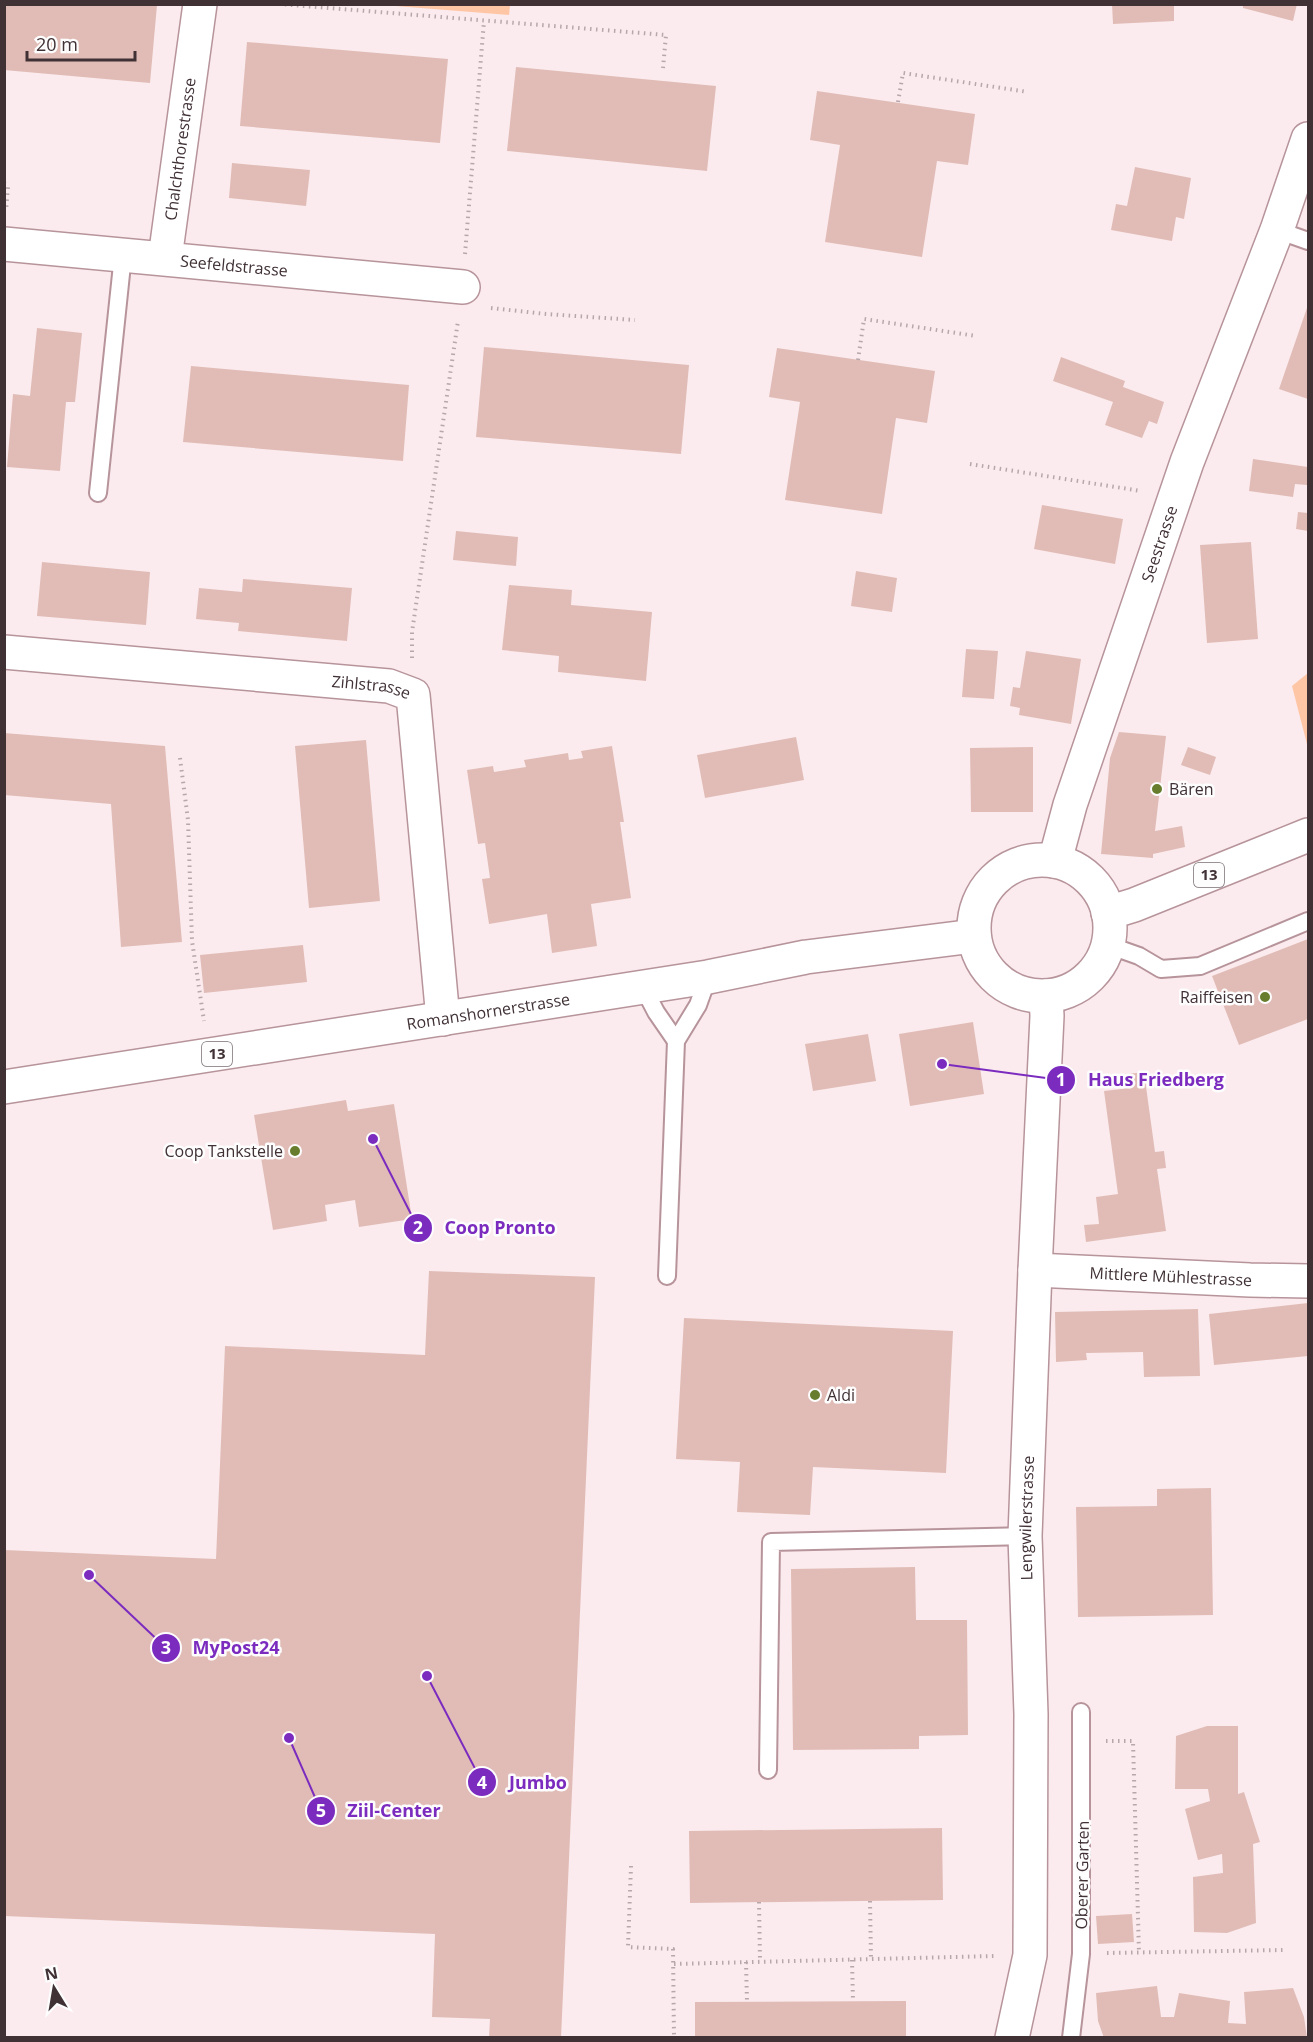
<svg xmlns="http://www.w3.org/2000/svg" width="1313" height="2042" font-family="'Open Sans',sans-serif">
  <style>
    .green { fill: #ffc6a5 }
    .building { fill: #e1bcb6 }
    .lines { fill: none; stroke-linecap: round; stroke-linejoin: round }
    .service-casing { stroke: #b7949b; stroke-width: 20 }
    .minor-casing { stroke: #b7949b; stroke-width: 36 }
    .tertiary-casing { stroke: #b7949b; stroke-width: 36 }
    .primary-casing { stroke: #b7949b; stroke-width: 36 }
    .path { stroke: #b7a7ab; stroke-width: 4; stroke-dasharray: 1.5 4.5; stroke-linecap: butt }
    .service { stroke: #fff; stroke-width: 16 }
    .minor { stroke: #fff; stroke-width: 33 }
    .tertiary { stroke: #fff; stroke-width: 33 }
    .primary { stroke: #fff; stroke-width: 33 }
    .poi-dot { fill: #677c2d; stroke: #fdfdfd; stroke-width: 2 }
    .labels { text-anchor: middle; stroke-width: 5; stroke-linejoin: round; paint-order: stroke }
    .shield { fill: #fdfdfd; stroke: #796e71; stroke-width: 1.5 }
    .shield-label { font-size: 15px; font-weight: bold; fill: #403135 }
    .street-label { font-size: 16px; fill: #403135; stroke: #fdfdfd }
    .poi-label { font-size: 16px; fill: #403135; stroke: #fdfdfd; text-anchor: start }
    .leader { fill: none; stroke: #7b2cbf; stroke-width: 2 }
    .callout-dot { fill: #7b2cbf; stroke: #fdfdfd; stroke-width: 2 }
    .mark-label { font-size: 18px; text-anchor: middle; font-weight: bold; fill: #fff }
    .callout-label { font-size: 18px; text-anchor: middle; font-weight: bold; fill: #7b2cbf; stroke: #fdfdfd; stroke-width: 5; stroke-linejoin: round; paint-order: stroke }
  </style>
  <rect width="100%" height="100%" fill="#fbebee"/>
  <g class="green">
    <path d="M383 5H510L509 15Z"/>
    <path d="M1308 673V748L1292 686Z"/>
  </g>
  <g class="building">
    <path d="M1112 4H1174V21L1113 24Z"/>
    <path d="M1243 4H1297L1293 21 1243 8Z"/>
    <path d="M4 5H157L150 83 4 70Z"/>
    <path d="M247 42 448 59 440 143 240 126Z"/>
    <path d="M516 67 716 86 707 171 507 151Z"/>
    <path d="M817 91 975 114 968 165 937 161 922 257 825 242 840 145 810 140Z"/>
    <path d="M232 163 310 170 306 206 229 198Z"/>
    <path d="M1135 167 1191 178 1184 219 1176 217 1172 241 1111 230 1116 204 1127 206Z"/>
    <path d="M1308 305V399L1279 389Z"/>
    <path d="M37 328 82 333 75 402H66L60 471 7 467 13 394 30 396Z"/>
    <path d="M484 347 689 365 681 454 476 437Z"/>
    <path d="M777 348 935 371 927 423 896 418 882 514 785 500 800 402 769 397Z"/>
    <path d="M1061 357 1125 381 1123 387 1164 402 1157 424 1149 421 1142 438 1105 425 1113 402 1053 381Z"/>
    <path d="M191 366 409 385 403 461 183 442Z"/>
    <path d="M1253 459 1308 467 1307 485 1295 484 1293 497 1249 491Z"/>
    <path d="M1042 505 1123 519 1115 564 1034 549Z"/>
    <path d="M1298 512 1308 513V531L1296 529Z"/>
    <path d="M456 531 518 537 516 566 453 560Z"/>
    <path d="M1251 542 1258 639 1207 643 1200 545Z"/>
    <path d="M42 562 150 572 146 625 37 616Z"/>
    <path d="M856 571 897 578 892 612 851 606Z"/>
    <path d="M243 579 352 588 347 641 238 631 239 623 196 619 199 588 242 592Z"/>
    <path d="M509 585 572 590 571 605 652 612 646 681 558 672 559 656 502 650Z"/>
    <path d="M966 649 998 651 994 699 962 697Z"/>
    <path d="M1026 651 1081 659 1071 724 1019 715 1020 708 1010 706 1013 687 1020 688Z"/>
    <path d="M1119 732 1166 736 1155 831 1182 826 1185 847 1153 854V858L1101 854 1110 758Z"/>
    <path d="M4 733 165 746 182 942 121 947 111 804 4 795Z"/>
    <path d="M796 737 804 780 705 798 697 755Z"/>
    <path d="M366 740 380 901 309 908 295 746Z"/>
    <path d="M612 746 624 822H620L631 898 591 904 597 946 552 953 547 914 489 924 482 879 490 878 485 843 478 844 467 770 493 766 494 772 526 767 524 760 568 753 569 760 583 758 581 751Z"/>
    <path d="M1033 747V812H971L970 748Z"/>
    <path d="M1188 747 1216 757 1210 775 1181 765Z"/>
    <path d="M1308 939V1019L1239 1045 1212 976Z"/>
    <path d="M303 945 307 982 204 993 200 955Z"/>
    <path d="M973 1022 984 1094 910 1106 899 1034Z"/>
    <path d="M868 1034 876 1081 813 1091 805 1044Z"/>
    <path d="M1144 1072 1155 1152 1164 1151 1166 1168 1157 1169 1166 1231 1086 1242 1084 1225 1099 1224 1096 1197 1118 1194 1104 1091 1130 1088 1128 1074Z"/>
    <path d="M346 1100 348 1111 394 1104 412 1219 359 1227 355 1200 325 1205 327 1221 273 1230 254 1115Z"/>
    <path d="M429 1271 595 1277 561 2038H489L490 2019 432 2017 435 1934 4 1916V1550L216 1559 225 1346 425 1355Z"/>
    <path d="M1308 1303V1356L1214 1365 1209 1314Z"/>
    <path d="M1198 1309 1200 1376 1144 1377 1143 1352 1086 1353 1087 1360 1056 1362 1055 1312Z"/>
    <path d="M684 1318 953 1331 946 1473 813 1467 810 1515 737 1512 740 1462 676 1459Z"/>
    <path d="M1211 1488 1213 1615 1078 1617 1076 1507 1157 1506V1489Z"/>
    <path d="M915 1567 916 1620H967L968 1735 919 1736V1749L793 1750 791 1569Z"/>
    <path d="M1207 1726H1238V1794L1244 1792 1260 1842 1253 1844 1256 1923 1227 1933 1194 1932 1193 1877 1223 1873 1222 1854 1198 1860 1185 1809 1210 1801 1208 1789H1175L1176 1736Z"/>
    <path d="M942 1828 943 1900 690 1903 689 1831Z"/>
    <path d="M1132 1914 1134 1942 1098 1944 1096 1916Z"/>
    <path d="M1157 1986 1161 2017H1174L1179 1993 1230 2001 1228 2023 1246 2024 1244 1992 1293 1988 1304 2017 1307 2038H1104L1098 2021 1096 1993Z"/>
    <path d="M906 2001V2038H695V2002Z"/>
  </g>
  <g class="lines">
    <defs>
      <g id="service">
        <path d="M1277 230 1308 241"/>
        <path d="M98 493 123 255"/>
        <path d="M1108 945 1139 956 1161 969 1200 966 1308 921"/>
        <path d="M643 987 656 1012 676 1041"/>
        <path d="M667 1276 676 1041 698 1005 708 977"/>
        <path d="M768 1770 771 1542 1025 1536"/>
        <path d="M1071 2038 1081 1954V1712"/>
      </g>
      <g id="minor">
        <path id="s1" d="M4 244 463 287"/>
        <path id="s2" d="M165 258 200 4"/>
        <path id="s3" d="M4 652 389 686 413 695 443 1019"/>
        <path id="s4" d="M1055 861 1070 805 1187 462 1277 230 1308 139"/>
        <path id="s5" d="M1035 1270 1250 1280 1308 1281"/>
      </g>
      <g id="tertiary">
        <path id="s6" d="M1012 2038 1030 1955 1031 1714 1025 1536 1035 1270 1047 1016 1046 996"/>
      </g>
      <g id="primary">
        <circle cx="1042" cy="928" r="68"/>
        <path d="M1108 913 1134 905 1308 835"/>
        <path id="s7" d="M4 1087 708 977 806 957 974 936"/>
      </g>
    </defs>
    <use href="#service" class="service-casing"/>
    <use href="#minor" class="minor-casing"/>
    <use href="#tertiary" class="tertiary-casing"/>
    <use href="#primary" class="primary-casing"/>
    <g class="path">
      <path d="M279 4 666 35 663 68"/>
      <path d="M898 102 903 73 1028 92"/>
      <path d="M4 183 8 187 6 211"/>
      <path d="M465 254 484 21"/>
      <path d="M491 308 546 314 635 320"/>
      <path d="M858 360 864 319 976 336"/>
      <path d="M970 464 1141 491"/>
      <path d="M412 658V632L458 321"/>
      <path d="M180 758 188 820 192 941 204 1021"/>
      <path d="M1106 1741H1133L1139 1953"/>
      <path d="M631 1866 628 1947 673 1949 674 2038"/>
      <path d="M870 1901 871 1959"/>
      <path d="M759 1902 760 1961"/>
      <path d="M1107 1953 1283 1950"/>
      <path d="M852 1960 853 2001"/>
      <path d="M746 1962 747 2002"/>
      <path d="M674 1964 994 1956"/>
    </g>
    <use href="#service" class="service"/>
    <use href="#minor" class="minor"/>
    <use href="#tertiary" class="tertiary"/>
    <use href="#primary" class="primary"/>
  </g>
  <g class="poi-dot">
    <circle cx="1157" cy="789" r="6"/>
    <circle cx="1265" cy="997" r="6"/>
    <circle cx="295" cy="1151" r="6"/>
    <circle cx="815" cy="1395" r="6"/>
  </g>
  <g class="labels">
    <g class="shield">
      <rect x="1194" y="863" width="30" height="24" rx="4.5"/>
      <rect x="202" y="1042" width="30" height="24" rx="4.5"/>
    </g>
    <g class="shield-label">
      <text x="1209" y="880">13</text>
      <text x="217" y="1059">13</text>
    </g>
    <g class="street-label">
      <text dy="6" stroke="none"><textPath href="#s2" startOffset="110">Chalchthorestrasse</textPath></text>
      <text dy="6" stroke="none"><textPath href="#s1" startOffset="231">Seefeldstrasse</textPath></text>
      <text dy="6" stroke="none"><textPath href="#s4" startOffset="334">Seestrasse</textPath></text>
      <text dy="6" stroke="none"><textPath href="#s3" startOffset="369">Zihlstrasse</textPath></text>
      <text dy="6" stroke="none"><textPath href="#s7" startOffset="490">Romanshornerstrasse</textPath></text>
      <text dy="6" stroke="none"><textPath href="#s5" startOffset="136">Mittlere Mühlestrasse</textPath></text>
      <text dy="6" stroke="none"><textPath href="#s6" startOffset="522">Lengwilerstrasse</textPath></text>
      <text transform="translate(1082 1875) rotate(-89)" y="6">Oberer Garten</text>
    </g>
    <g class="poi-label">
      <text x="1169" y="795">Bären</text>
      <text x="1253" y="1003" text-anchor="end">Raiffeisen</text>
      <text x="283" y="1157" text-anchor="end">Coop Tankstelle</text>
      <text x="827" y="1401">Aldi</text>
    </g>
  </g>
  <path class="leader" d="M942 1064L1061 1080M373 1139L418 1228M89 1575L166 1648M427 1676L482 1782M289 1738L321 1811"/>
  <g class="callout-dot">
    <circle cx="942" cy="1064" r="6"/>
    <circle cx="373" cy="1139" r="6"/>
    <circle cx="89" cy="1575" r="6"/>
    <circle cx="427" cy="1676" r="6"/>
    <circle cx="289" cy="1738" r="6"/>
    <circle cx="1061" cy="1080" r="15"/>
    <circle cx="418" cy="1228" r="15"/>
    <circle cx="166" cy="1648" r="15"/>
    <circle cx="482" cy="1782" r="15"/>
    <circle cx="321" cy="1811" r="15"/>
  </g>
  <g class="mark-label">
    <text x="1061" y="1086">1</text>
    <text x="418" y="1234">2</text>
    <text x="166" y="1654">3</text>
    <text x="482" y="1789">4</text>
    <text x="321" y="1817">5</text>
  </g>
  <g class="callout-label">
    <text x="1156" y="1086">Haus Friedberg</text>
    <text x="500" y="1234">Coop Pronto</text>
    <text x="236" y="1654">MyPost24</text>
    <text x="538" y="1789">Jumbo</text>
    <text x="394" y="1817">Ziil-Center</text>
  </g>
  <rect width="1313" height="2042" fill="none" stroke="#403135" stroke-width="12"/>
  <g transform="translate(54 1988) rotate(349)" stroke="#fdfdfd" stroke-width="4.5" paint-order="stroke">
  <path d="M0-4.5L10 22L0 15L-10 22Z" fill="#403135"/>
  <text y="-9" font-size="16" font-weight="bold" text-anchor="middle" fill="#403135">N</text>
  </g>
  <path d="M27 51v9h108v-9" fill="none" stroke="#403135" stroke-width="3"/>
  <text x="36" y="51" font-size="18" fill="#403135" stroke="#fdfdfd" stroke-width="4.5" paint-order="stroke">20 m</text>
</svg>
